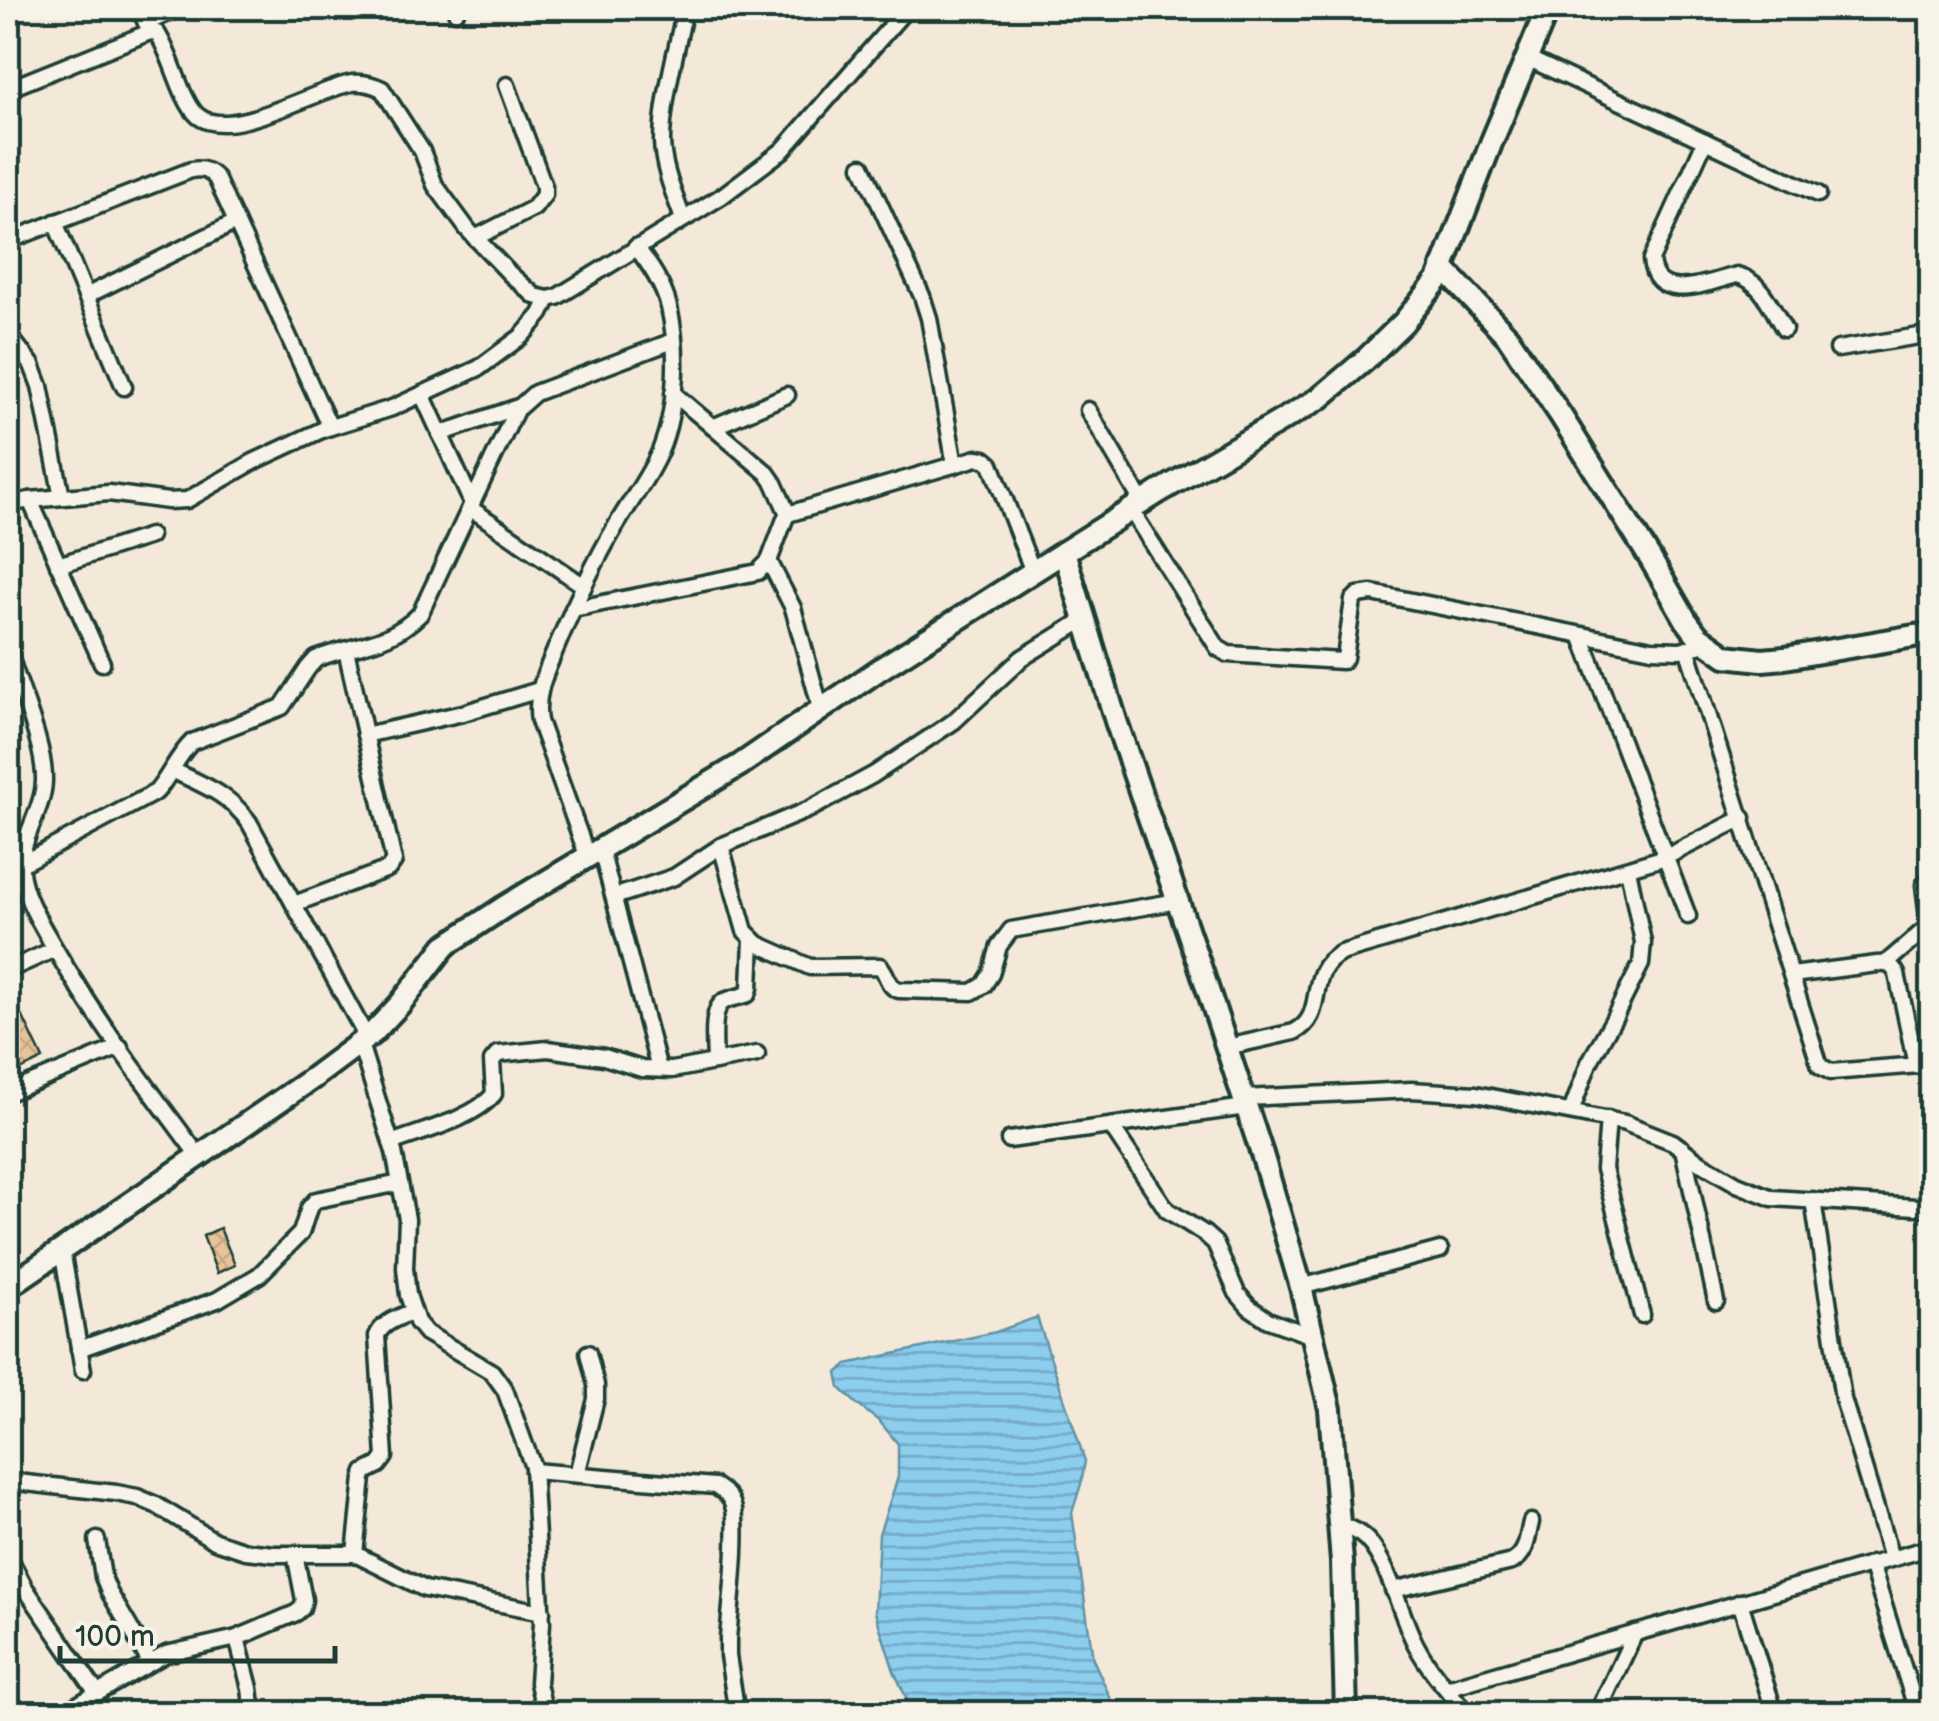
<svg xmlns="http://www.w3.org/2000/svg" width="1939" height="1721" font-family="'Balsamiq Sans',sans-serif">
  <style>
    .water { fill: url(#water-rules); stroke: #6193a4; stroke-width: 2.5 }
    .building { fill: url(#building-cross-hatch); stroke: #1f3d34; stroke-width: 2.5 }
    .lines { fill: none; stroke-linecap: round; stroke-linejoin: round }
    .street-casing { stroke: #1f3d34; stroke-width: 21 }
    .secondary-casing { stroke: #1f3d34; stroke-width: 28 }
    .street { stroke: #f7f3e8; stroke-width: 14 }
    .secondary { stroke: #f7f3e8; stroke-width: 20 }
  </style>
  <defs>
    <pattern id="water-rules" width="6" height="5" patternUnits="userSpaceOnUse" patternTransform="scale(2.5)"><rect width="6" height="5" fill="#8dcdee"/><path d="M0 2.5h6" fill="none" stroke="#73a8c2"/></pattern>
    <pattern id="building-cross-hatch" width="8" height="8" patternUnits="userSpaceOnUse" patternTransform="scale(2.5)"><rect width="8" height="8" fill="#e7c398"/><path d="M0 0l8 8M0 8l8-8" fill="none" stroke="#c6a884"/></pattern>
  </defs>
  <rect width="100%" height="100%" fill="#f4e9d8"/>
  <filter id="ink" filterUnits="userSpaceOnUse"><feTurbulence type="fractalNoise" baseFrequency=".01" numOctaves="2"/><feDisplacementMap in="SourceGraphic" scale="20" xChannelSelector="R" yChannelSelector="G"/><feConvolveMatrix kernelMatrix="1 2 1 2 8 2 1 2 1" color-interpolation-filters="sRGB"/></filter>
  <g filter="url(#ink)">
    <path class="water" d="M1037 1317 1085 1461 1081 1484 1072 1513 1093 1659 1117 1713H906L908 1702 894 1671 875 1612 879 1534 898 1477V1444L880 1422 858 1405 840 1388 837 1373 847 1364 996 1332Z"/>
    <g class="building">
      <path d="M23 1017 43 1059 8 1076V1024Z"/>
      <path d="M220 1228 235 1265 217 1273 203 1236Z"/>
    </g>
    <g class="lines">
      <defs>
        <g id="street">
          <path d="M139 8 150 31"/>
          <path d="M455 8 456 12"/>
          <path d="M146 23 180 8"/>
          <path d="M1527 58 1818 194"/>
          <path d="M8 89 150 32 157 33C172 55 181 101 198 116 230 142 316 89 352 83 363 82 372 84 382 89L422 151 435 185 468 230 510 274 535 296 548 299 557 297 722 196 783 150 907 8"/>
          <path d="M1705 141 1651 260C1655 306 1709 282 1737 275 1761 280 1772 309 1784 329"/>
          <path d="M862 166 922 296 929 318 955 465"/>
          <path d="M683 219C674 194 663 168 662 142 662 101 677 49 685 8"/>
          <path d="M55 222 124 387"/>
          <path d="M475 238 534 208 544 195V186L507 85"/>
          <path d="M8 241 191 170C202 168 209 170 216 178L330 427"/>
          <path d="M86 296 236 222"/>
          <path d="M8 334 32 365 40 386 62 497"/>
          <path d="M1838 349 1932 334"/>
          <path d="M673 393 767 473 774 483 788 514"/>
          <path d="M422 394 472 503"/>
          <path d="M1088 410 1142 502"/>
          <path d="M713 427 787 395"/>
          <path d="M440 434 518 407"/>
          <path d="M30 500 102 663"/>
          <path d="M8 504 30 500 109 493 168 501 187 500 253 462 324 429 392 408 479 368 522 336 541 314 548 299"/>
          <path d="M470 508 584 586"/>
          <path d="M1131 510 1218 648 1228 654 1342 661 1345 658 1353 600 1358 595 1372 593 1652 649 1680 650 1708 644"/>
          <path d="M769 561 793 608 821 710"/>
          <path d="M58 565 150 536"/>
          <path d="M573 609 758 572 769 561 785 519 788 514 977 458 985 459 991 464 1033 572"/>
          <path d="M1581 635 1688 916"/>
          <path d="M8 648C18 687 45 743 44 781 43 814 15 845 22 878 27 902 42 926 54 947 96 1020 148 1088 198 1155"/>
          <path d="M1687 648 1820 1066 1831 1072 1932 1064"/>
          <path d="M365 735 463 713 539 690"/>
          <path d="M172 770C203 785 228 793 249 822L367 1038"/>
          <path d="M721 846 745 931 758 944 810 967 880 966C888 974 887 987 899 990L972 992 984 985 991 974 999 946 1011 930 1178 901"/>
          <path d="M601 850 659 1069"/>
          <path d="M588 858 539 721C534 692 548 668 559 641 576 601 595 561 617 524 631 500 649 477 660 451 677 410 679 350 669 307 663 284 650 265 636 247"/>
          <path d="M8 871 156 792C170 776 177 756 192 742L282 707 308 668 316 659C356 643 388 646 420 614L516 410 535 393 673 341"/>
          <path d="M614 897 674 877 721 846 810 809 873 775 953 722 1022 658 1085 619"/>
          <path d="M294 904 388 869 394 861 346 650"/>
          <path d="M1886 963 1929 926 1924 885 1932 878"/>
          <path d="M8 970 55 949"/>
          <path d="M1792 975 1877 964C1887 963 1892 964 1897 974L1916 1065"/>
          <path d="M360 1044 394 1152 407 1219 405 1268 408 1295 417 1322 426 1333 492 1372 505 1390 533 1467 542 1623 538 1683 545 1714"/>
          <path d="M1227 1047 1294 1032C1329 1015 1303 973 1341 953L1666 857 1743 818"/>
          <path d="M715 1062C715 1047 710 1011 723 1002 729 998 741 997 748 994L750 988 752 939"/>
          <path d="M8 1093 120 1047"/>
          <path d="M1244 1098 1411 1090 1476 1094 1625 1123 1673 1142 1701 1163 1737 1184 1772 1198 1932 1208"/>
          <path d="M1571 1112 1589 1063 1613 1020 1641 964 1643 942 1628 869"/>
          <path d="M1608 1119 1604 1169 1642 1315"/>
          <path d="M1111 1126 1167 1210 1205 1234 1215 1243 1237 1293 1249 1307 1268 1320 1312 1336"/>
          <path d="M1009 1140 1246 1107"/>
          <path d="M391 1143C422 1131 474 1119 494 1094L492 1061 498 1054 548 1049 604 1057 642 1069 672 1070 757 1054"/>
          <path d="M1683 1149 1716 1301"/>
          <path d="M1813 1200 1843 1399 1891 1558"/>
          <path d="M62 1250 83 1370"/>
          <path d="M1301 1287 1440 1250"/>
          <path d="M79 1349 217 1300 259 1275 301 1233 309 1208 316 1200 400 1183"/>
          <path d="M1929 1359H1932"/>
          <path d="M533 1471 715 1486C722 1491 729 1494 732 1503 741 1521 730 1613 728 1639V1656L737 1714"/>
          <path d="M577 1474 596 1399V1385L588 1353"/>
          <path d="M8 1481 116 1493 137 1497 156 1505 215 1541 246 1551 274 1554H355L425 1589 542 1612"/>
          <path d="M1339 1524C1346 1527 1354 1530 1360 1534 1387 1552 1400 1616 1416 1645 1429 1670 1449 1692 1468 1714"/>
          <path d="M97 1540 103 1577 109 1592 150 1662"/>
          <path d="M355 1554 363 1478 365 1472 379 1465 385 1457 377 1336C382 1322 401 1317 413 1311"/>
          <path d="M8 1555 25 1588 97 1693"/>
          <path d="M1871 1564 1918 1714"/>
          <path d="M1393 1590 1512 1562C1527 1554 1527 1538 1531 1522"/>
          <path d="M1740 1602 1775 1714"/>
          <path d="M237 1638 250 1688 253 1714"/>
          <path d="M1447 1688 1932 1547"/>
          <path d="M61 1714 166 1654 237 1638 296 1613 302 1608 304 1600 295 1554"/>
          <path d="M1597 1714 1635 1633"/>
        </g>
        <g id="secondary">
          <path d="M1442 267 1508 337 1561 416 1650 558 1686 620 1698 636 1726 656 1762 660 1785 658 1932 633"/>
          <path d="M8 1287 310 1080 373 1033 401 1003 445 946 504 907 740 765 880 669 1064 552"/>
          <path d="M1346 1714 1342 1562 1330 1409 1301 1287 1262 1154 1203 975 1116 721 1064 552 1159 492 1320 398 1365 360 1403 323 1438 280 1492 141 1548 8"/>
        </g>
      </defs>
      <use href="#street" class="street-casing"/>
      <use href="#secondary" class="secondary-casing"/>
      <use href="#street" class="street"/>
      <use href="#secondary" class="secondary"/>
    </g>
  </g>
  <rect width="1939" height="1721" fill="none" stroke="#f7f3e8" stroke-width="40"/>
  <rect x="20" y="20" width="1899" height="1681" fill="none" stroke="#1f3d34" stroke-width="4" filter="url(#ink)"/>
  <path d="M60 1646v15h275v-15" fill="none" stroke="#1f3d34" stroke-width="5"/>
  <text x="75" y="1646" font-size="30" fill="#1f3d34" stroke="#f7f3e8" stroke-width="8" paint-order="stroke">100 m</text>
</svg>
